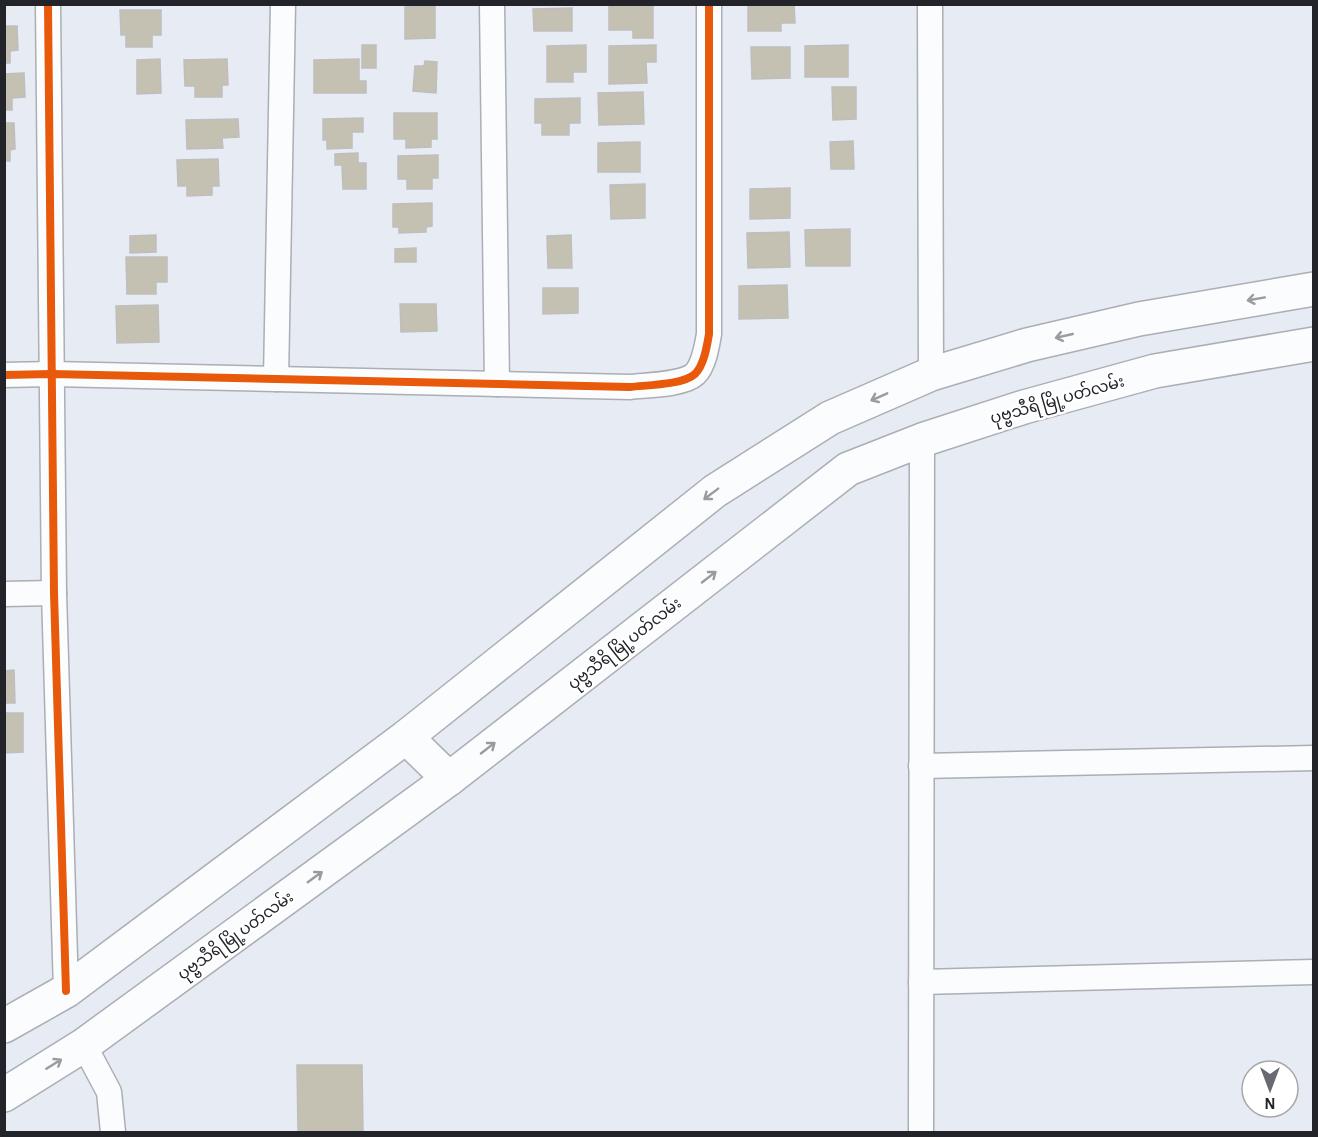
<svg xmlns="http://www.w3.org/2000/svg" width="1318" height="1137" font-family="'Alegreya Sans','Noto Sans Myanmar',sans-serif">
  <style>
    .building { fill: #c4c1b2; stroke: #bebebf; stroke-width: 1.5 }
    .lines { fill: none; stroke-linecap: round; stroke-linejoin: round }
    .street-casing { stroke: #abaeb4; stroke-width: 27 }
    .primary-casing { stroke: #abaeb4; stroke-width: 36 }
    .street { stroke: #fbfcfd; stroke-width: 24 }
    .primary { stroke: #fbfcfd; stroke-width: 33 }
    .cycleway-casing { stroke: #fff; stroke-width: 11 }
    .cycleway { stroke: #e8590c; stroke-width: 8 }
    .oneway { stroke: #999b9e }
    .labels { text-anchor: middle; stroke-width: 5; stroke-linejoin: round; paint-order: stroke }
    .street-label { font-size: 16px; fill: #22242a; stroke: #fff }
  </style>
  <rect width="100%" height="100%" fill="#e7ebf3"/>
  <g class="building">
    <path d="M609 4H653V38H633V30H609Z"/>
    <path d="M748 4H794L795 23H781V31H748Z"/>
    <path d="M435 6V38L405 39V7Z"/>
    <path d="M572 8V31H534L533 9Z"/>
    <path d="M120 10H161V35H152V47H126V35H121Z"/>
    <path d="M4 26H17L18 50 10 51V63H4Z"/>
    <rect x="362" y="45" width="14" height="23"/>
    <path d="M586 45V72H573V82H547V46Z"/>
    <path d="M656 45V62H646L647 83 609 84V46Z"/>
    <path d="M848 45V77H805V46Z"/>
    <path d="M751 47H790V78L752 79Z"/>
    <path d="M160 59 161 93 137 94V60Z"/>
    <path d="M227 59 228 85H222V97H195V86H185L184 60Z"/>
    <path d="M359 59V81H366V93H314V60Z"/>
    <path d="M425 61 437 62 436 93 413 91 415 66H424Z"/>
    <path d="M24 73 25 97 12 98V110H4V74Z"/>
    <path d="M832 87H856V119L833 120Z"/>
    <path d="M643 92 644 124 599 125 598 93Z"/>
    <path d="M580 98V123H569V135H542V123H535V99Z"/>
    <path d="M394 113H437V139H431V147L406 148V139H394Z"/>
    <path d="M363 118V132H352V148L327 149V140H323V119Z"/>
    <path d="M238 119 239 137 222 138 223 148 187 149 186 120Z"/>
    <path d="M4 123H14L15 149 10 150V161H4Z"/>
    <path d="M853 141 854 169H831L830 142Z"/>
    <path d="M640 142V172H598V143Z"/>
    <path d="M358 153V163H366V189H343L342 165H335V154Z"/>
    <path d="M438 155V178H432V189H407V179H398V156Z"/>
    <path d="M218 159 219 186H212V195L187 196V186H178L177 160Z"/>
    <path d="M645 184V218L611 219 610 185Z"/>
    <path d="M790 188V218L750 219V189Z"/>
    <path d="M432 203V226L426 227V232L399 233V227H393V204Z"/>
    <path d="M850 229V266H806L805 230Z"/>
    <path d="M789 232 790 267 748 268 747 233Z"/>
    <path d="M156 235V252L130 253V236Z"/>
    <path d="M571 235 572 268H548L547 236Z"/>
    <path d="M416 248V262H395V249Z"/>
    <path d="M126 257H167V282H156V294H127Z"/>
    <path d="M787 285 788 318 739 319V286Z"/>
    <path d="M543 288H578V313L543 314Z"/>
    <path d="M400 304H436L437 331 401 332Z"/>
    <path d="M158 305 159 342 117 343 116 306Z"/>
    <path d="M14 670 15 703H4V671Z"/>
    <path d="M4 713H23V752L4 753Z"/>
    <path d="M297 1065H362L363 1132H298Z"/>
  </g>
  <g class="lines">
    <defs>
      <g id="street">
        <path d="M48 4 54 593 66 991"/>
        <path d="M492 4 497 384"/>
        <path d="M930 4 931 374"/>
        <path d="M4 375 52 374 630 387C647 385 683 385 695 374 704 365 707 346 709 334V4"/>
        <path d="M276 379 283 4"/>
        <path d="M4 594 54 593"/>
        <path d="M921 766 1314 758"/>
        <path d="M921 982 1314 972"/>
        <path d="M84 1045 109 1092 113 1132"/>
        <path d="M921 1132 922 440"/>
      </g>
      <g id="primary">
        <path d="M406 737 449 779"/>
        <path d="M4 1026 66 991 406 737 715 491 830 418 931 374 1027 345 1139 319 1314 289"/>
        <path d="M4 1095 84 1045 449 779 848 469 922 440 1024 407 1155 371 1314 344"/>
      </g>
    </defs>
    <use href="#street" class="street-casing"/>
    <use href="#primary" class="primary-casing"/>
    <use href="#street" class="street"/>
    <use href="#primary" class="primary"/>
    <defs>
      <g id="cycleway">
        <path d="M48 4 54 593 66 991"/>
        <path d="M4 375 52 374 630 387C647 385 683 385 695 374 704 365 707 346 709 334V4"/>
      </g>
    </defs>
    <use href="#cycleway" class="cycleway-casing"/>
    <use href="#cycleway" class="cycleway"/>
  </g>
  <defs><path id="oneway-shaft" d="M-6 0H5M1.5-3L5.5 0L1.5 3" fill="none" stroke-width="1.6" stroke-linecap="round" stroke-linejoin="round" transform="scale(1.5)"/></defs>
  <g class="oneway">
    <use href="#oneway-shaft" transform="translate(1256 299) rotate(170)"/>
    <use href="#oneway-shaft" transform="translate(1064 336) rotate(167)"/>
    <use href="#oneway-shaft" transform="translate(879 397) rotate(156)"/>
    <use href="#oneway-shaft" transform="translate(711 494) rotate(143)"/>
    <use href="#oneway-shaft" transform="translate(709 577) rotate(-38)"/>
    <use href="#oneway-shaft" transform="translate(488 748) rotate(-38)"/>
    <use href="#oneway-shaft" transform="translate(315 877) rotate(-36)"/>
    <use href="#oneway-shaft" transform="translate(54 1064) rotate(-32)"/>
  </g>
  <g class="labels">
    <g class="street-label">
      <text transform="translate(1057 399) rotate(-16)" y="6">ပုဗ္ဗသီရိ မြို့ပတ်လမ်း</text>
      <text transform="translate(624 643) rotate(-38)" y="6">ပုဗ္ဗသီရိ မြို့ပတ်လမ်း</text>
      <text transform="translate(235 935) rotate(-36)" y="6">ပုဗ္ဗသီရိ မြို့ပတ်လမ်း</text>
    </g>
  </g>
  <rect width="1318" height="1137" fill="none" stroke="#22242a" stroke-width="12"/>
  <g transform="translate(1270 1089) rotate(180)"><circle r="28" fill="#ffffff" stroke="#a7a7aa" stroke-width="1.5"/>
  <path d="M0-4.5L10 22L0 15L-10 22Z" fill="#676a70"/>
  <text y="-9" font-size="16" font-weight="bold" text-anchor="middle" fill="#22242a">N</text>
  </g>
</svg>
